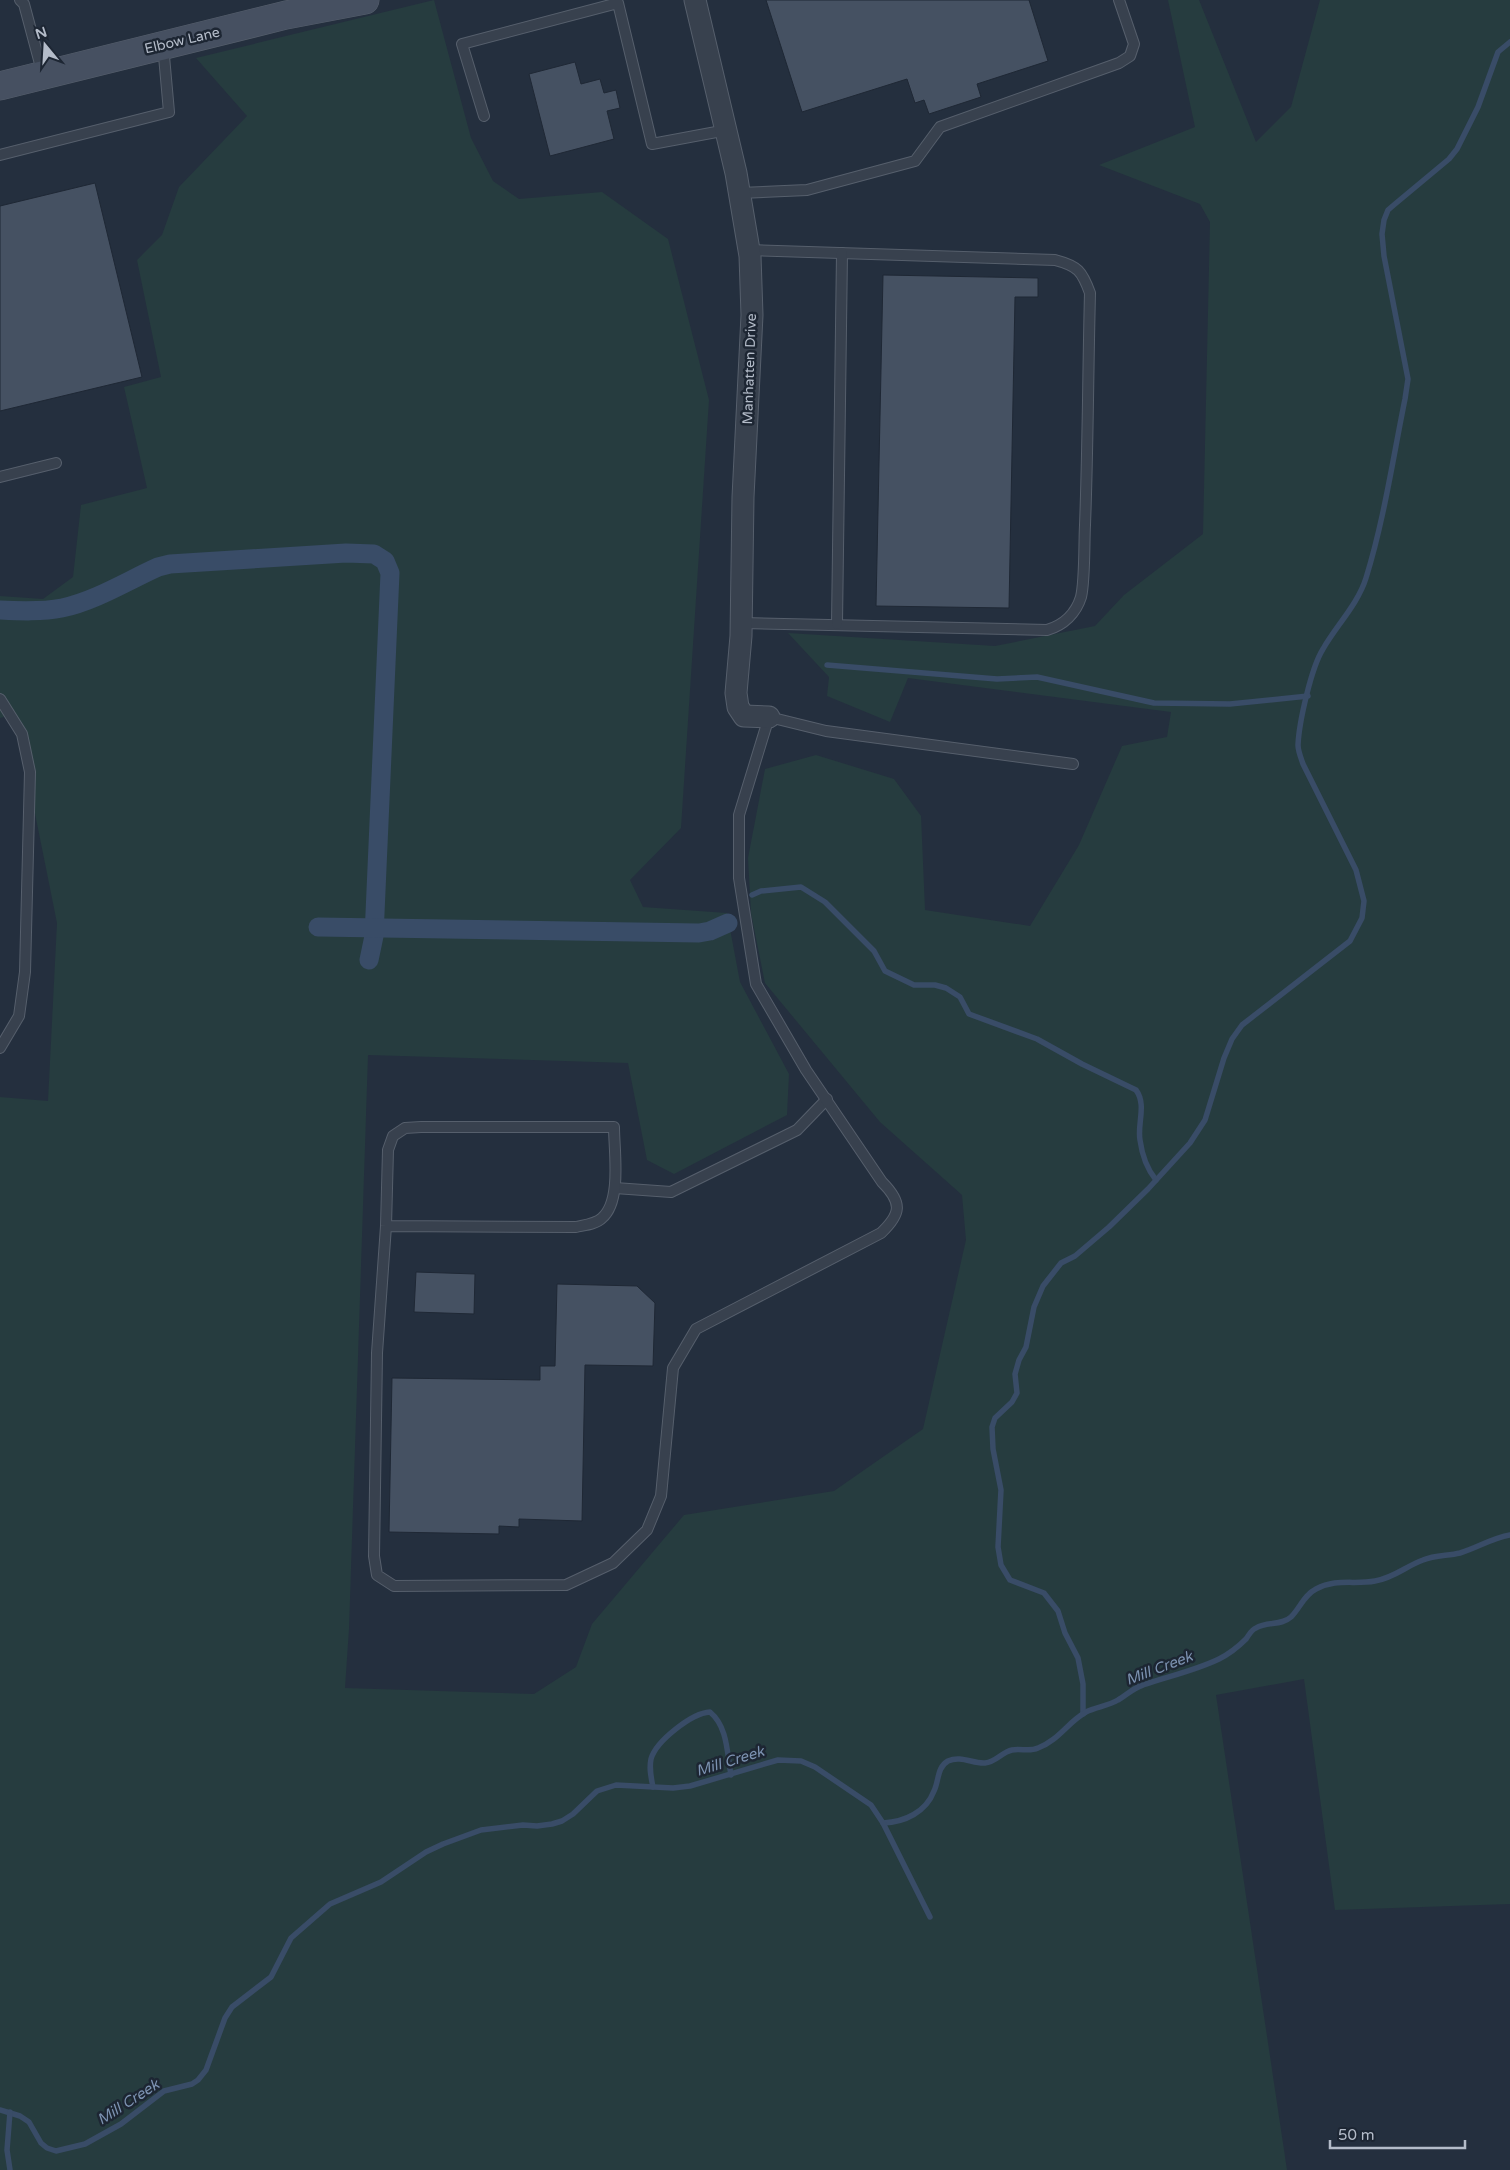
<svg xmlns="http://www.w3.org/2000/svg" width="1510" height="2170" font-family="'Varela Round',sans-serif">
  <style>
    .green { fill: #263c3f }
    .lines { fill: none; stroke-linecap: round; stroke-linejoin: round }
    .stream { stroke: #394c67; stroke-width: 5.5 }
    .canal { stroke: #394c67; stroke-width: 19 }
    .building { fill: #455162; stroke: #1f2835 }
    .lane-casing { stroke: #565f6c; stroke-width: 12 }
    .street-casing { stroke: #565f6c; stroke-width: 23 }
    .secondary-casing { stroke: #565f6c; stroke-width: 29 }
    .lane { stroke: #38414e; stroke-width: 10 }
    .street { stroke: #38414e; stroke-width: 21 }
    .secondary { stroke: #465061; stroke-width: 28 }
    .labels { text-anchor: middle; stroke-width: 5; stroke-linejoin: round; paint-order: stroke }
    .street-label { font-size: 14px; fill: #b4bcc9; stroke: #1d2633 }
    .water-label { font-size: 15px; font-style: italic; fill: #7c92b1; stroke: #1d2633 }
  </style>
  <rect width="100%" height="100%" fill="#242f3e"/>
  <path class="green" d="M434 0 471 138 493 181 519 199 602 192 668 239 709 400 681 828 630 880 643 907 727 913 740 982 789 1074 787 1115 674 1174 647 1160 628 1063 368 1055 349 1629 345 1688 534 1694 576 1667 592 1624 684 1515 834 1491 923 1429 966 1240 962 1195 880 1122 765 983 751 913 748 858 765 769 816 755 894 779 921 816 925 910 1030 926 1079 845 1122 746 1167 737 1171 712 908 678 890 722 827 696 829 677 788 633 995 646 1095 626 1124 595 1203 534 1210 222 1200 204 1099 165 1195 127 1168 0H1199L1256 142 1291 107 1320 0H1510V1904L1335 1910 1304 1679 1216 1695 1287 2170H0V1097L48 1101 57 923 15 714 0 718V596L43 599 73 577 81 505 147 488 124 387 161 377 137 260 162 235 179 187 247 116 196 58Z"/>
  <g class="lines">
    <g class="stream">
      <path d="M827 665 997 679 1037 677 1154 703 1230 704 1308 696"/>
      <path d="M752 895 761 891 801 887 825 902 874 951 885 971 914 985H935L946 988 960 997 969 1014 1037 1039 1082 1064 1136 1090C1147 1105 1137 1124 1140 1140 1142 1155 1147 1169 1156 1180"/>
      <path d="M1083 1714V1684L1078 1658 1065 1633 1058 1611 1044 1593 1010 1580 1001 1565 998 1547 1001 1490 993 1449 992 1427 995 1418 1012 1402 1017 1393 1015 1374 1019 1360 1026 1347 1034 1307 1043 1286 1061 1263 1075 1256 1109 1227 1148 1189 1190 1143 1205 1120 1224 1058 1232 1039 1242 1025 1350 941 1362 918 1364 901 1356 870 1303 764C1301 758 1298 751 1298 745 1299 723 1311 668 1323 649 1336 626 1358 604 1366 578 1384 520 1393 458 1405 399L1408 379 1384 256 1382 234 1384 220 1388 210 1395 204 1449 159 1457 149 1478 107 1498 52 1510 42"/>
      <path d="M653 1787C651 1777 649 1769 651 1759 656 1741 692 1713 710 1712 728 1727 727 1754 731 1775"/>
      <path d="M883 1823C905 1822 926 1812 934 1791 939 1781 937 1767 948 1761 961 1755 973 1764 985 1763 996 1762 1002 1752 1012 1750 1021 1748 1029 1752 1038 1748 1059 1740 1068 1722 1086 1712 1096 1707 1108 1706 1118 1700 1127 1695 1133 1688 1143 1685 1169 1676 1194 1671 1219 1659 1229 1654 1238 1647 1246 1639 1249 1635 1251 1630 1256 1628 1267 1621 1281 1626 1291 1617 1300 1608 1304 1595 1316 1589 1337 1578 1354 1585 1375 1581 1394 1578 1406 1566 1423 1560 1435 1555 1448 1556 1460 1553 1477 1548 1492 1538 1510 1535"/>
      <path d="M0 2110 20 2116 29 2122 41 2143 47 2148 56 2151 85 2144 121 2124 164 2091 192 2084 198 2080 206 2070 225 2018 232 2007 271 1977 291 1938 330 1904 381 1882 426 1852 443 1844 481 1830 523 1825 537 1826 552 1824 562 1821 573 1814 597 1791 616 1785 673 1788 690 1786 778 1760 801 1761 815 1767 871 1805 883 1823 930 1917"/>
      <path d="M10 2112 7 2150 10 2170"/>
    </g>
    <g class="canal">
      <path d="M0 610C20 611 42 612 62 608 95 601 127 581 158 567L170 564 346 553 374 554 385 561 390 573 374 936 369 960"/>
      <path d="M318 927 699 933 710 931 728 923"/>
    </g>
  </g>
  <g class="building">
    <path d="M766 0H1029L1048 61 977 84 981 97 929 114 924 100 915 103 907 79 802 112Z"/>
    <path d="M575 62 581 84 600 79 604 93 616 90 620 108 607 111 614 139 550 156 529 74Z"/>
    <path d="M95 183 142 377 0 411V206Z"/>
    <path d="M883 275 1038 278V297H1015L1009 608 876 606Z"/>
    <path d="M416 1272 475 1274 474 1314 414 1312Z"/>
    <path d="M557 1284 637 1286 655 1303 653 1366 585 1365 582 1521 519 1519V1527L499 1526V1534L389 1532 392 1378 540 1380V1366H555Z"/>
  </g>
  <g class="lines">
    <defs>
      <g id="lane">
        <path d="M20 0 24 4 43 75"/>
        <path d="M484 116 462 44 618 3 652 144 727 130"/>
        <path d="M0 155 169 112 163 45"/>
        <path d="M740 193 807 190 915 161 940 127 1119 63 1130 56 1134 44 1119 0"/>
        <path d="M0 477 56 463"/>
        <path d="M742 623 1047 630C1064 625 1076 613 1081 597 1085 581 1084 543 1085 525 1088 447 1088 370 1090 293 1082 271 1078 266 1055 260L749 250"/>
        <path d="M837 624 842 253"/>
        <path d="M0 699 22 734 30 772 25 972 19 1016 0 1048"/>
        <path d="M615 1188 671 1192 797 1130 827 1099"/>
        <path d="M386 1226 576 1227C585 1225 596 1224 602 1218 622 1201 614 1151 614 1127H421L405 1128 393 1136 388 1150 386 1226 377 1353 374 1556 377 1575 394 1586 566 1585 613 1563 647 1530 661 1496 673 1368 696 1329 881 1233C901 1214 903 1203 882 1182L806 1070 756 984 739 878V815L769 717 826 731 1073 764"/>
      </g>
      <path id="street" d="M695 0 736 173 750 256 752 315 743 497 741 636 736 693 738 707 744 716 769 717"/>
      <path id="secondary" d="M0 86 286 15 365 0"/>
    </defs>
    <use href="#lane" class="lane-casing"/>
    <use href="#street" class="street-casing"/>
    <use href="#secondary" class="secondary-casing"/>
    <use href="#lane" class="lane"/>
    <use href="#street" class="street"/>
    <use href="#secondary" class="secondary"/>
  </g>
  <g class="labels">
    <g class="street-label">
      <text transform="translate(182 40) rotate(-13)" y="5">Elbow Lane</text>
      <text transform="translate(749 369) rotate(-88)" y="5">Manhatten Drive</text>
    </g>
    <g class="water-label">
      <text transform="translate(1159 1668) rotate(-21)" y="5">Mill Creek</text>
      <text transform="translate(730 1761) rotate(-17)" y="5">Mill Creek</text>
      <text transform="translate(128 2102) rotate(-33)" y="5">Mill Creek</text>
    </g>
  </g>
  <g transform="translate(45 45) rotate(342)" stroke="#1d2633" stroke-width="4" paint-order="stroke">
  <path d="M0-4L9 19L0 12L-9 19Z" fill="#b4bcc9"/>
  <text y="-8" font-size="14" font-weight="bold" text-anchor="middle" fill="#b4bcc9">N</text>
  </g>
  <path d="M1330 2140v8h135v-8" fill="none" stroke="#b4bcc9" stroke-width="2.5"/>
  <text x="1338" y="2140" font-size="15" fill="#b4bcc9" stroke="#1d2633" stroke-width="4" paint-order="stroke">50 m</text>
</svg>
